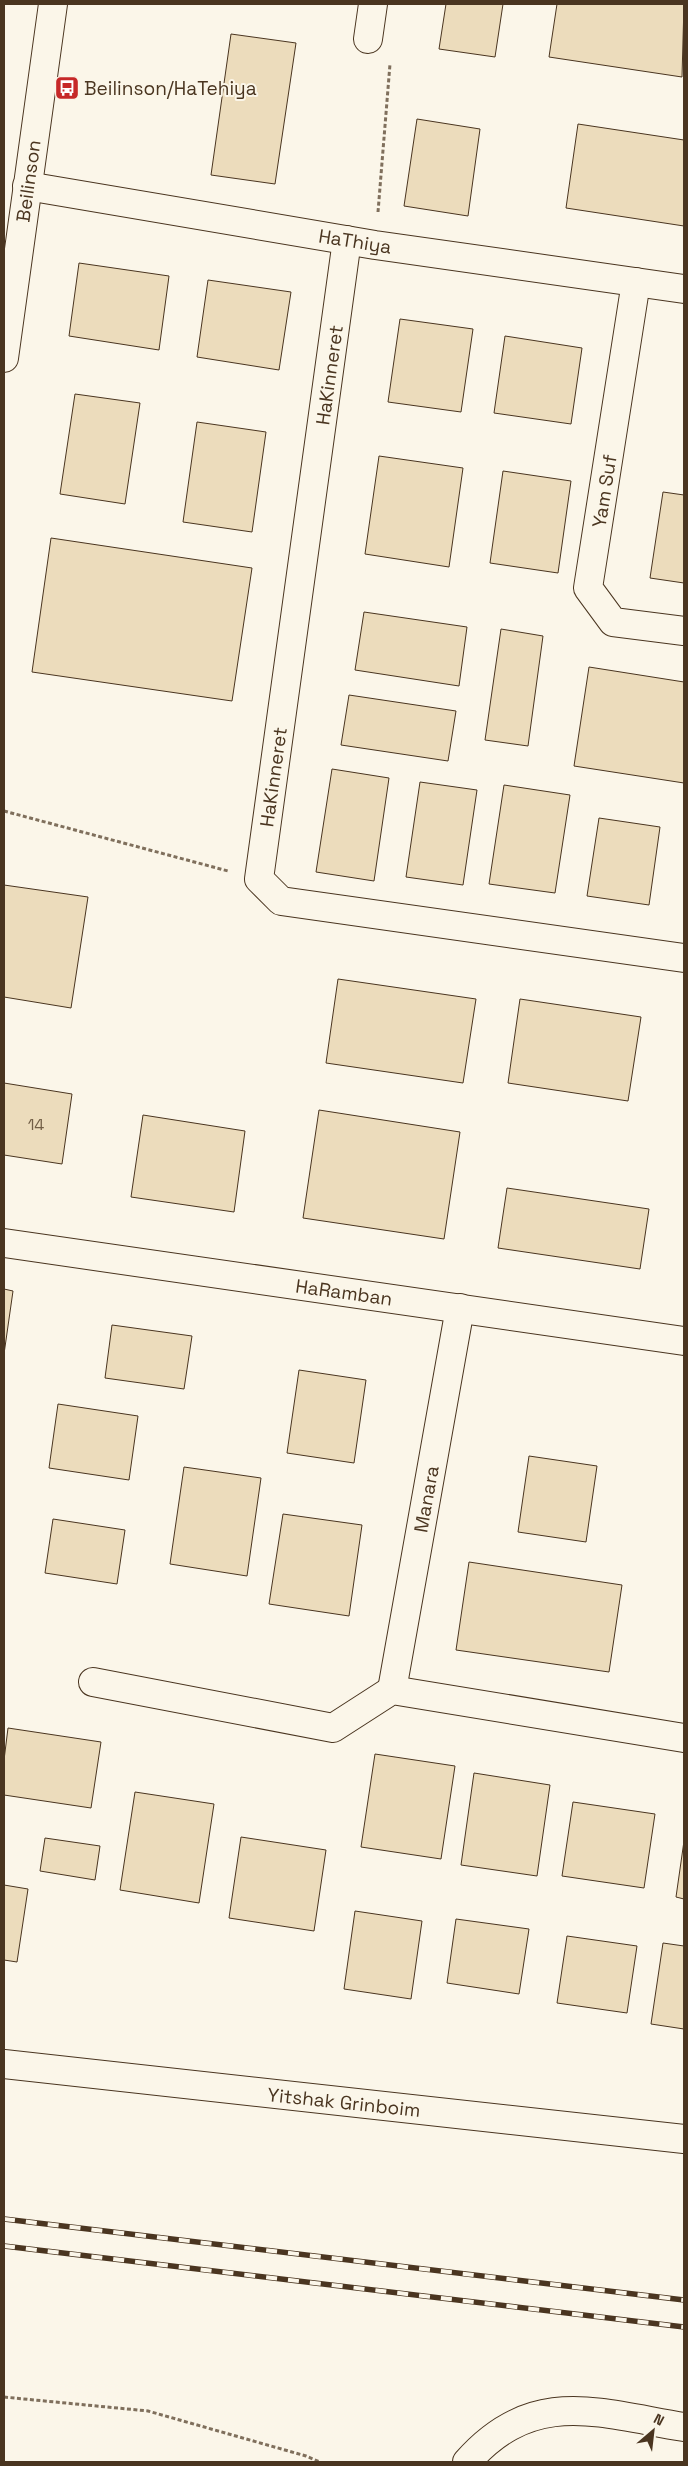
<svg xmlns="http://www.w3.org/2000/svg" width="688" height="2466" font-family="'Space Grotesk',sans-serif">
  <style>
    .building { fill: #ecdcbc; stroke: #4a3520 }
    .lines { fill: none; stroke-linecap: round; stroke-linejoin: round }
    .minor-casing { stroke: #4a3520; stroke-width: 30 }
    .path { stroke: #7f6f5c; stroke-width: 3; stroke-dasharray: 4 2.5; stroke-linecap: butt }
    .minor { stroke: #fbf6e9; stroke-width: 28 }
    .rail-casing { stroke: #4a3520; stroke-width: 5.5 }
    .rail { stroke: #fbf6e9; stroke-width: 4; stroke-dasharray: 11; stroke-linecap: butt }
    .labels { text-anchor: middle; stroke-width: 4; stroke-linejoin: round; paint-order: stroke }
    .number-label { font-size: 16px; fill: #725f47 }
    .poi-label { font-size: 19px; fill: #4a3520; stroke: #fbf6e9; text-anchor: start }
    .street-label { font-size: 19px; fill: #4a3520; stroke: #fbf6e9 }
  </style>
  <rect width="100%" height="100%" fill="#fbf6e9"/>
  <g class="building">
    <path d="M446 4H503L495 57 439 49Z"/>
    <path d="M557 4H684L682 77 549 57Z"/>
    <path d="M231 34 296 43 275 184 211 175Z"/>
    <path d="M417 119 480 129 468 216 404 206Z"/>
    <path d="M578 124 684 140V226L566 208Z"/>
    <path d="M79 263 169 276 159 350 69 336Z"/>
    <path d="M208 280 291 292 279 370 197 357Z"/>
    <path d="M400 319 473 329 461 412 388 402Z"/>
    <path d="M505 336 582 348 571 424 494 413Z"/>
    <path d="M75 394 140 403 125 504 60 494Z"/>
    <path d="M197 422 266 432 252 532 183 522Z"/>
    <path d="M379 456 463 468 449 567 365 554Z"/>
    <path d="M503 471 571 481 558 573 490 563Z"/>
    <path d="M663 492 684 495V583L650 578Z"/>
    <path d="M51 538 252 568 232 701 32 672Z"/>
    <path d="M364 612 467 627 459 686 355 670Z"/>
    <path d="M501 629 543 636 528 746 485 740Z"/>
    <path d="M589 667 684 682V783L574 766Z"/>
    <path d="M349 695 456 711 448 761 341 745Z"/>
    <path d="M332 769 389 778 374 881 316 872Z"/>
    <path d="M420 782 477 790 463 885 406 877Z"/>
    <path d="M504 785 570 795 555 893 489 884Z"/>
    <path d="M599 818 660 827 649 905 587 896Z"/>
    <path d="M4 885 88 897 71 1008 4 997Z"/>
    <path d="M338 979 476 999 463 1083 326 1063Z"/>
    <path d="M520 999 641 1017 628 1101 508 1083Z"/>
    <path d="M4 1083 72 1094 62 1164 4 1155Z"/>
    <path d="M319 1110 460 1132 444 1239 303 1218Z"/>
    <path d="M143 1115 245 1131 234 1212 131 1197Z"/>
    <path d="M507 1188 649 1209 640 1269 498 1248Z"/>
    <path d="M4 1289 13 1291 4 1354Z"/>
    <path d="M112 1325 192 1336 184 1389 105 1378Z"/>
    <path d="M299 1370 366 1380 354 1463 287 1453Z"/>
    <path d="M58 1404 138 1416 129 1480 49 1468Z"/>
    <path d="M529 1456 597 1466 586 1542 518 1532Z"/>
    <path d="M184 1467 261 1478 247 1576 170 1564Z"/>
    <path d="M283 1514 362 1525 349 1616 269 1604Z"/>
    <path d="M53 1519 125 1530 117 1584 45 1573Z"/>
    <path d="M469 1562 622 1585 609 1672 456 1650Z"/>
    <path d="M8 1728 101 1742 91 1808 4 1795V1760Z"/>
    <path d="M375 1754 455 1766 441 1859 361 1847Z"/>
    <path d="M474 1773 550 1785 537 1876 461 1865Z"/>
    <path d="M135 1792 214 1804 199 1903 120 1890Z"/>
    <path d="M573 1802 655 1814 644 1888 562 1876Z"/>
    <path d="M241 1837 326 1850 314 1931 229 1918Z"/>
    <path d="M45 1838 100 1846 95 1880 40 1871Z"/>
    <path d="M684 1841V1899L676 1897Z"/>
    <path d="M4 1885 28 1889 17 1962 4 1960Z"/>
    <path d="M355 1911 422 1921 411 1999 344 1989Z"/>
    <path d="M456 1919 529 1929 519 1994 447 1983Z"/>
    <path d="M567 1936 637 1946 627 2013 557 2003Z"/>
    <path d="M663 1943 684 1946V2029L651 2024Z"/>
  </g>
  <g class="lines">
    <defs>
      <g id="minor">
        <path d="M368 39 373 4"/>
        <path d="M27 186 375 245 684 289"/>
        <path d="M347 240 259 879 281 901 684 958"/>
        <path d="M636 282 588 588 613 622 684 631"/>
        <path d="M4 358 53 4"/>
        <path d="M4 1243 684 1341"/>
        <path d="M93 1682 333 1728 392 1690 684 1738"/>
        <path d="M392 1690 460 1308"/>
        <path d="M4 2064 684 2139"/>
        <path d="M467 2462C533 2387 598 2413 684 2427"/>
      </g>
    </defs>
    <use href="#minor" class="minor-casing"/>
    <g class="path">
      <path d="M378 212 390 64"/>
      <path d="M4 811 228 871"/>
      <path d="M4 2397 148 2411 306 2456 320 2462"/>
    </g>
    <use href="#minor" class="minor"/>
    <defs>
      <g id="rail">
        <path d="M4 2219 684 2300"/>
        <path d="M4 2246 684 2327"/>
      </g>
    </defs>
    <use href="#rail" class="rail-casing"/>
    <use href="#rail" class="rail"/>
  </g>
  <defs>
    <symbol id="bus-square" viewBox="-11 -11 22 22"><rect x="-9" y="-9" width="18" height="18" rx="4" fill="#c62828" stroke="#fbf6e9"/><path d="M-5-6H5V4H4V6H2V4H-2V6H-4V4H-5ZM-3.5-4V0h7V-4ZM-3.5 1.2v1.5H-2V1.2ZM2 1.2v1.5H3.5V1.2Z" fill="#fff"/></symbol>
  </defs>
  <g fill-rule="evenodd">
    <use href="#bus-square" x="53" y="74" width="28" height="28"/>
  </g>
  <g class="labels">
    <g class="number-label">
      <text x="36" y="1130">14</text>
    </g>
    <g class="poi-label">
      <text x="84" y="95">Beilinson/HaTehiya</text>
    </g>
    <g class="street-label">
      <text transform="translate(28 181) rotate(-82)" y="7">Beilinson</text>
      <text transform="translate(355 241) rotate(9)" y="7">HaThiya</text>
      <text transform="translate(329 375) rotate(-82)" y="7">HaKinneret</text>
      <text transform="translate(604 491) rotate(-81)" y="7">Yam Suf</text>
      <text transform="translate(273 777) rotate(-82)" y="7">HaKinneret</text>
      <text transform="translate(344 1292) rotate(8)" y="7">HaRamban</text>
      <text transform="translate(426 1499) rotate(-80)" y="7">Manara</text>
      <text transform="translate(344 2102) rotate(6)" y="7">Yitshak Grinboim</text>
    </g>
  </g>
  <rect width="688" height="2466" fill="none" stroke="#4a3520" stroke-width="10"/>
  <g transform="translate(653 2431) rotate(28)" stroke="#fbf6e9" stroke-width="4" paint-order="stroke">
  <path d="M0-4L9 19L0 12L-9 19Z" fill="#4a3520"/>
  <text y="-8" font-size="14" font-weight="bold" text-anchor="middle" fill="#4a3520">N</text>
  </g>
</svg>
